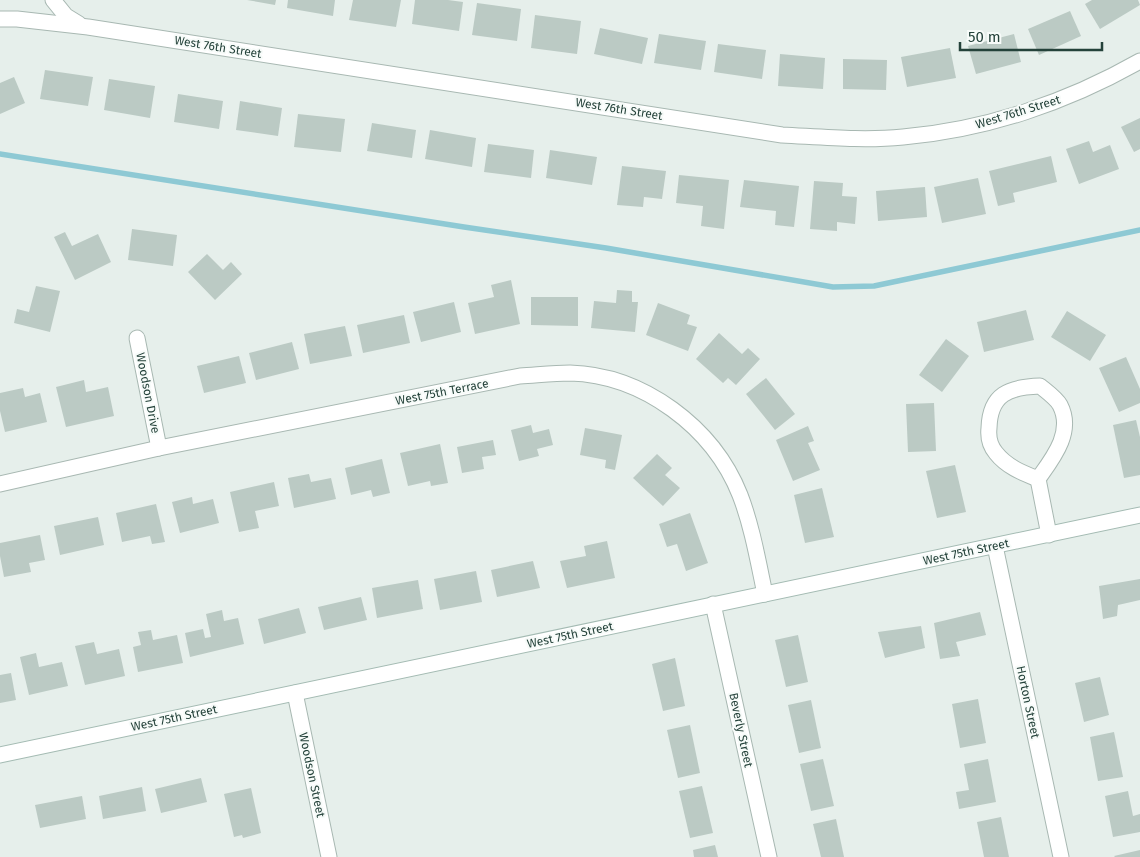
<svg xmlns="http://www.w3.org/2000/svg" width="1140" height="857" font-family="'Fira Sans',sans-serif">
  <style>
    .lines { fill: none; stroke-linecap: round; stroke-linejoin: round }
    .stream { stroke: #8ec9d4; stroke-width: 5.5 }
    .building { fill: #bbcac4 }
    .street-casing { stroke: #a8b8b2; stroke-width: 17 }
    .secondary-casing { stroke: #a4bbb3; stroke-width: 17 }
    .street { stroke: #fff; stroke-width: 15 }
    .secondary { stroke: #fff; stroke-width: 15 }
    .labels { text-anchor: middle; stroke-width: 4; stroke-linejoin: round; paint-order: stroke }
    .street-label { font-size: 12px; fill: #24423a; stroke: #f7fbf9 }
  </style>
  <rect width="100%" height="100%" fill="#e6efeb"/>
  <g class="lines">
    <path class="stream" d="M0 154 464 227 606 248 833 287 874 286 1140 230"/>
  </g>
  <g class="building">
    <path d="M247 0H276L275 5Z"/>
    <path d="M288 0H335L333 16 287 8Z"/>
    <path d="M353 0H401L396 27 349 20Z"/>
    <path d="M415 0H448L463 2 459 31 412 24Z"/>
    <path d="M1092 0H1138L1140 5 1100 29 1085 4Z"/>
    <path d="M477 3 521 9 517 41 472 35Z"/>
    <path d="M1070 11 1081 36 1039 55 1028 29Z"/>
    <path d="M535 15 581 21 577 54 531 48Z"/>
    <path d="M600 28 648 38 642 64 594 54Z"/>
    <path d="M659 34 706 41 701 70 654 63Z"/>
    <path d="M1014 34 1021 62 976 74 968 46Z"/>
    <path d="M718 44 766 50 762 79 714 72Z"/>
    <path d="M950 48 956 78 907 87 901 57Z"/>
    <path d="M780 54 825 58 823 89 778 86Z"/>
    <path d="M843 59 887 60 886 90 843 89Z"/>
    <path d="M45 70 93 77 88 106 40 99Z"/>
    <path d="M14 77 25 103 0 114V83Z"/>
    <path d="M109 79 155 86 150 118 104 110Z"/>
    <path d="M178 94 223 101 219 129 174 122Z"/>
    <path d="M240 101 282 108 278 136 236 130Z"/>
    <path d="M298 114 345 119 341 152 294 147Z"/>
    <path d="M1140 118V149L1134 152 1121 127Z"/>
    <path d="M372 123 416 130 412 158 367 151Z"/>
    <path d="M430 130 476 138 472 167 425 159Z"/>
    <path d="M1089 141 1093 152 1110 145 1119 169 1079 184 1066 149Z"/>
    <path d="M488 144 534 150 531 178 484 172Z"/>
    <path d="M550 150 597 157 592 185 546 178Z"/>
    <path d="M1051 156 1057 182 1013 193 1015 202 998 206 989 171Z"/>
    <path d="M622 166 666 171 662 199 644 197 643 207 617 205Z"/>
    <path d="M679 175 729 180 724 229 701 226 703 206 676 203Z"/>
    <path d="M978 178 986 214 942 223 934 187Z"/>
    <path d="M744 180 799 186 794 227 775 225 776 211 740 207Z"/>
    <path d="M814 181 843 183 842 196 857 197 855 224 837 222V231L810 229Z"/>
    <path d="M925 187 927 217 878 221 876 191Z"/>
    <path d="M132 229 177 235 173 266 128 260Z"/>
    <path d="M65 232 72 246 98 234 111 262 75 280 54 237Z"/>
    <path d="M207 254 223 270 231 262 242 274 215 300 188 272Z"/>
    <path d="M511 280 520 324 475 334 468 303 494 297 491 285Z"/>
    <path d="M36 286 60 291 50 332 14 323 17 309 29 312Z"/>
    <path d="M617 290 632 291V302H638L635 332 591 328 594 301 616 303Z"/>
    <path d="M531 297H578V326L531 325Z"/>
    <path d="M454 302 461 332 421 342 413 312Z"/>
    <path d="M658 303 690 315 687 324 697 327 688 351 646 335Z"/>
    <path d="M1026 310 1034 340 984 352 977 322Z"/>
    <path d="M1067 311 1106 335 1090 361 1051 337Z"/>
    <path d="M404 315 410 343 363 353 357 325Z"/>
    <path d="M345 326 352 356 310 364 304 334Z"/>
    <path d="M719 333 742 354 748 348 760 359 736 385 728 378 723 383 696 359Z"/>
    <path d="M946 339 969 356 942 392 919 375Z"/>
    <path d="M292 342 299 369 256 380 249 353Z"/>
    <path d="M239 356 246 383 204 393 197 366Z"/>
    <path d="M1126 357 1140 389V403L1119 412 1099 368Z"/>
    <path d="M766 378 795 414 775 430 746 394Z"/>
    <path d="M84 380 86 392 108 387 114 416 66 427 56 387Z"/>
    <path d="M23 388 25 397 40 393 47 422 5 432 0 411V393Z"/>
    <path d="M934 403 936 451 908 452 906 404Z"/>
    <path d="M1136 420 1140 437V475L1124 478 1113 425Z"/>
    <path d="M531 425 533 433 549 429 553 445 537 449 539 456 519 461 511 430Z"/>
    <path d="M808 426 814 441 808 443 820 470 793 481 776 440Z"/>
    <path d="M585 428 622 435 615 470 605 468 606 460 580 455Z"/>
    <path d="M493 440 496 455 482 457 484 469 462 473 457 447Z"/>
    <path d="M440 444 448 483 431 486 430 481 408 486 400 453Z"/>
    <path d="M657 454 672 468 665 475 680 488 663 506 633 478Z"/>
    <path d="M382 459 390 493 373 497 371 490 351 495 345 468Z"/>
    <path d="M955 465 966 512 937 518 926 471Z"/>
    <path d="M309 474 311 482 331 478 336 499 294 508 288 478Z"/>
    <path d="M274 482 279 506 255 511 259 528 239 532 230 492Z"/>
    <path d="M822 488 834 537 805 543 794 495Z"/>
    <path d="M192 497 193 504 213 499 219 523 180 533 172 502Z"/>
    <path d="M156 504 165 542 152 544 150 536 122 542 116 513Z"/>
    <path d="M690 513 708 563 686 571 677 544 667 547 659 524Z"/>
    <path d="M98 517 104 545 60 555 54 526Z"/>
    <path d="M40 535 45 560 29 563 31 572 4 577 0 556V543Z"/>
    <path d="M607 541 615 578 567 588 560 561 586 556 584 546Z"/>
    <path d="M533 561 540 588 497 597 491 570Z"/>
    <path d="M476 571 482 602 440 610 434 579Z"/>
    <path d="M1140 579V600L1118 605 1117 616 1103 619 1099 586Z"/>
    <path d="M418 580 423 609 377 618 372 588Z"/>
    <path d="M361 597 367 620 324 630 318 607Z"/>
    <path d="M299 608 306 633 264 644 258 619Z"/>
    <path d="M222 610 224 621 238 618 244 644 190 657 185 633 203 629 205 638 211 637 206 614Z"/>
    <path d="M980 612 986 635 956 642 960 656 940 659 934 623Z"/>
    <path d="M921 626 925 648 885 658 878 632Z"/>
    <path d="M151 630 153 640 177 635 183 663 138 672 133 647 141 645 138 632Z"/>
    <path d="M798 635 808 682 786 687 775 640Z"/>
    <path d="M94 642 97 654 119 649 125 676 85 685 75 646Z"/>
    <path d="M36 653 39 667 62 662 68 686 29 695 20 657Z"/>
    <path d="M675 658 685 706 663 711 652 664Z"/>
    <path d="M11 673 16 700 0 703V675Z"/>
    <path d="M1100 677 1109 715 1084 722 1075 683Z"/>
    <path d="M978 699 986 743 960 748 952 704Z"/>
    <path d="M811 700 821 748 799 753 788 705Z"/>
    <path d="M690 725 700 773 678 778 667 730Z"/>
    <path d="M1114 732 1123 777 1098 781 1090 737Z"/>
    <path d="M823 759 834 806 811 811 800 764Z"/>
    <path d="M988 759 996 802 959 809 956 792 969 790 964 764Z"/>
    <path d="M201 778 207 802 161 813 155 789Z"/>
    <path d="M702 786 713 833 690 838 679 791Z"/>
    <path d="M142 787 146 811 103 819 99 796Z"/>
    <path d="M251 788 261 833 243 838 242 835 234 837 224 794Z"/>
    <path d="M1128 791 1133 816 1140 814V832L1113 837 1105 796Z"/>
    <path d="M82 796 86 819 40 828 35 805Z"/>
    <path d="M1001 817 1009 857H984L977 822Z"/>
    <path d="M836 819 844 857H821L813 824Z"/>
    <path d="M715 845 718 857H694L693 850Z"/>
    <path d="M1140 850V857H1115L1114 856Z"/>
  </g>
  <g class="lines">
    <defs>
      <g id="street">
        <path d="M53 0 66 16 79 24"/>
        <path d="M0 19H17L88 27 782 135C822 137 863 141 903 137 986 130 1068 102 1140 61"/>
        <path d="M137 338 159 448"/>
        <path d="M1040 386C1046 391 1056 398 1060 405 1074 432 1053 458 1038 479 1023 473 1007 467 996 453 990 446 988 437 989 428 990 394 1009 387 1040 386Z"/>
        <path d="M1038 479 1049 535"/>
        <path d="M0 484 159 448 520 376C537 375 554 373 570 373 643 375 713 427 740 495 752 526 758 561 765 594"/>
        <path d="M995 546 1061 857"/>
        <path d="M713 604 769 857"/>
        <path d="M295 693 329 857"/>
      </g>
      <path id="secondary" d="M0 755 1140 515"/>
    </defs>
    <use href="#street" class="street-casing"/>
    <use href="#secondary" class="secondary-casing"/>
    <use href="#street" class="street"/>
    <use href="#secondary" class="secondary"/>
  </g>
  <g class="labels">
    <g class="street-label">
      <text transform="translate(218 47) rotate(9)" y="4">West 76th Street</text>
      <text transform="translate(619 109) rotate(9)" y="4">West 76th Street</text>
      <text transform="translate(1018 112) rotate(-17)" y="4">West 76th Street</text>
      <text transform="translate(442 392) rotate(-11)" y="4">West 75th Terrace</text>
      <text transform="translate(148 393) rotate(79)" y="4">Woodson Drive</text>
      <text transform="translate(966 552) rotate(-12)" y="4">West 75th Street</text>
      <text transform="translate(570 635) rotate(-12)" y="4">West 75th Street</text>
      <text transform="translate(1028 702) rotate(78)" y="4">Horton Street</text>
      <text transform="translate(174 718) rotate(-12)" y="4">West 75th Street</text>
      <text transform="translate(741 730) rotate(78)" y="4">Beverly Street</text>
      <text transform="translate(312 775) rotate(78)" y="4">Woodson Street</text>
    </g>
  </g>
  <path d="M960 42v8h142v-8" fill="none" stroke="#24423a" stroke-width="2.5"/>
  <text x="968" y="42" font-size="15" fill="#24423a" stroke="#f7fbf9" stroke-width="4" paint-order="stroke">50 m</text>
</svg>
